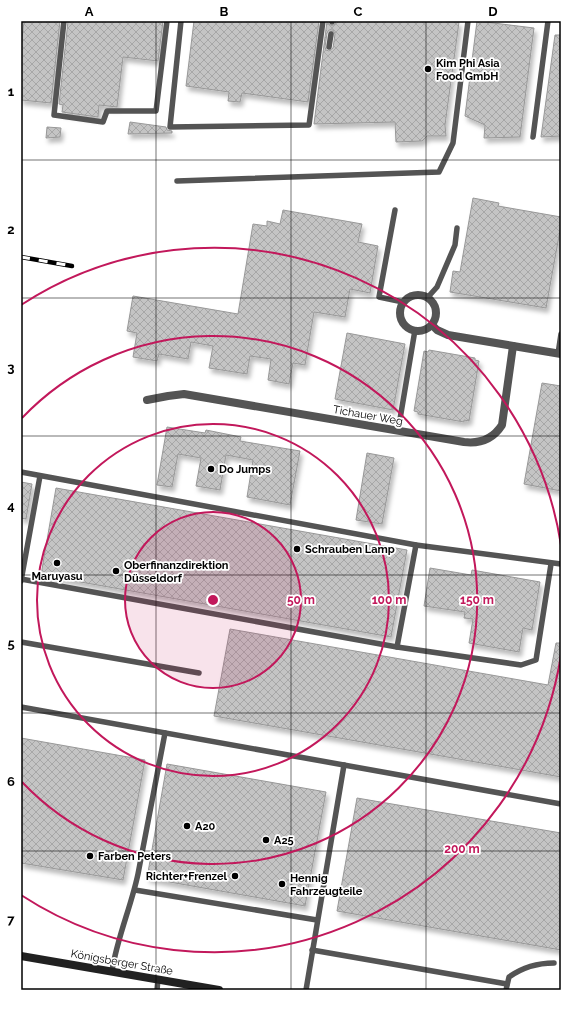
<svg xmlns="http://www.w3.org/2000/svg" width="582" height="1011" font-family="Raleway,sans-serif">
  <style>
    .building { fill: url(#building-cross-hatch); stroke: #989898; fill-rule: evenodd; filter: url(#shadow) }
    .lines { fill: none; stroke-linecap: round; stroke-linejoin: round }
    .service { stroke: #545454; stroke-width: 5.5 }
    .minor { stroke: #545454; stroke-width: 8 }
    .secondary { stroke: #212121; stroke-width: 8 }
    .rail-casing { stroke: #000; stroke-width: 4.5 }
    .rail { stroke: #fff; stroke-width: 3; stroke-dasharray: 9; stroke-linecap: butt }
    .grid { fill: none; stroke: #000; stroke-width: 1; stroke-opacity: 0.55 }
    .ring { fill: none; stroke: #c2185b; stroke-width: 2 }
    .poi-dot { fill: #000; stroke: #fff; stroke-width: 1.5 }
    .labels { text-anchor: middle; stroke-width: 3.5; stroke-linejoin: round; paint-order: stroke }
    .poi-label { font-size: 11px; font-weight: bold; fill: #000; stroke: #fff; text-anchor: start }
    .street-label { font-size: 11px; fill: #000; stroke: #fff }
    .centre { fill: #c2185b; stroke: #fff; stroke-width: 2 }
    .ring-label { font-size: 12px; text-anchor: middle; font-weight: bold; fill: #c2185b; stroke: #fff; stroke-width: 3.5; stroke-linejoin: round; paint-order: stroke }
    .neatline { fill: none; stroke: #000; stroke-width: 1.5 }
    .grid-label { font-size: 13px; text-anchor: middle; font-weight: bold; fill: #000 }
  </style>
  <defs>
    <pattern id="building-cross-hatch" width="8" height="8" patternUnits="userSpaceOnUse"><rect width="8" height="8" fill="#c4c4c4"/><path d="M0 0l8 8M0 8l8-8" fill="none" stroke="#a7a7a7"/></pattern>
    <filter id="shadow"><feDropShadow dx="2.5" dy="4.5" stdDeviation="2" flood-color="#0004"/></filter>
  </defs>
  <rect width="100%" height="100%" fill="#fff"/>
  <g class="building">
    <path d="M24 21H60L51 103 21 100V48Z"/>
    <path d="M68 21H163L158 61 123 57 117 107 99 105 98 117 62 112 63 105 59 104Z"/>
    <path d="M194 21H319L308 102 242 93 240 102 228 101 229 92 186 86Z"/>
    <path d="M327 21 329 24 332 26 335 24 336 21H450L459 22 445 125 446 136H427L422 141 396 142 395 122 314 124ZM329 30H333L335 34 333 48 329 51 326 50 325 47 327 33Z"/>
    <path d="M477 21 534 28 520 137 484 138 485 125 465 116Z"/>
    <path d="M555 35H561V136L541 137Z"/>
    <path d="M130 122 166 127 167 130 172 131V133L128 134Z"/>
    <path d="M47 127 61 128 60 137 46 138Z"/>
    <path d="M473 198 499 203 498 206 561 217V225L546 308 450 292 453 271 460 272Z"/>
    <path d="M283 210 362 224 358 242 378 246 370 293 350 289 345 317 314 312 305 365 293 363 289 384 268 380 271 359 250 356 247 374 209 368 213 346 191 342 188 359 159 354 157 361 133 357 137 333 127 331 133 296 238 314 253 224 267 226V221L280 224Z"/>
    <path d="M347 333 405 344 393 410 335 399Z"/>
    <path d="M429 350 475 358V360L479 361 469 421 464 420V422L418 414V412L414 411 424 351 428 352Z"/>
    <path d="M542 383 561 386V491L524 484Z"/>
    <path d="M167 427 205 433 206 430 241 437 240 441 300 451 290 505 247 497 253 460 226 455 220 490 196 486 201 458 178 454 172 487 157 485Z"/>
    <path d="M367 453 394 458 382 524 356 520Z"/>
    <path d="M21 482 32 484 26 519 21 518Z"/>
    <path d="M56 488 407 550 391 637 41 575Z"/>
    <path d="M430 568 471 575 472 570 540 582 532 630 523 628 519 652 469 643 473 619 464 618 465 612 424 606Z"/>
    <path d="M230 629 548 685 556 643H561V777L214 716Z"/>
    <path d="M21 738 145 760 123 880 21 863Z"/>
    <path d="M167 764 326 792 305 906 147 878Z"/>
    <path d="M357 798 561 833V950L337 911Z"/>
  </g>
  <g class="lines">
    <g class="service">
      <path d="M64 21 54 115 103 122 107 111H156L167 21"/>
      <path d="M181 21 170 127 309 125 323 21"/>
      <path d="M332 22V21"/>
      <path d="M329 47 331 34"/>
      <path d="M533 137 548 21"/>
      <path d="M177 181 439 172 453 143 468 21"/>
      <path d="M395 210 379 297 403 302"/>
      <path d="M428 297 437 287 455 245 457 228"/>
      <path d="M558 354 561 334"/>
      <path d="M398 431 415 330"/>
      <path d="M21 472 416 545 561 564"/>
      <path d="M21 579 397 647 521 665 536 660 551 564"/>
      <path d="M21 581 40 476"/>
      <path d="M21 642 199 673"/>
      <path d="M397 647 416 545"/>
      <path d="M21 707 561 804"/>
      <path d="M135 890 317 920"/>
      <path d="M312 950 507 984"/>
      <path d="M112 971C117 938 131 907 138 874L165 733"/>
      <path d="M157 990 158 979"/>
      <path d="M306 990 344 765"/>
      <path d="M506 990 509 977C523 967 537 963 554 963"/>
    </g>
    <g class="minor">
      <circle cx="418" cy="313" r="18"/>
      <path d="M432 325 437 330 448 335 561 354"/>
      <path d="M147 400 168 396 184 394 464 442C480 444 493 439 502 425L513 346"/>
    </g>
    <path class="secondary" d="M21 956 219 990"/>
    <defs>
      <path id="rail" d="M21 257 72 266"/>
    </defs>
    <use href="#rail" class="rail-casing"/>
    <use href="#rail" class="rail"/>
  </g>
  <path class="grid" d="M156 21V990M291 21V990M426 21V990M21 160H561M21 298H561M21 436H561M21 575H561M21 713H561M21 851H561"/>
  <circle cx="213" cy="600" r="88" fill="#c2185b" fill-opacity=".12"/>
  <g class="ring">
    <circle cx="213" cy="600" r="88"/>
    <circle cx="213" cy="600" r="176"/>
    <path d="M22 418A264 264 0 1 1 22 782"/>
    <path d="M561 655A352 352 0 0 1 21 895M21 305A352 352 0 0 1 561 545"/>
  </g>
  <g class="poi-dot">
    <circle cx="428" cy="69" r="4"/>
    <circle cx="211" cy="469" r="4"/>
    <circle cx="297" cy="549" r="4"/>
    <circle cx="57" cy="563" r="4"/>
    <circle cx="116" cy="571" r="4"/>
    <circle cx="187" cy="826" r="4"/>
    <circle cx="266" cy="840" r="4"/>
    <circle cx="90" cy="856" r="4"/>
    <circle cx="235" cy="876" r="4"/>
    <circle cx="282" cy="884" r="4"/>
  </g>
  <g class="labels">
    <g class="poi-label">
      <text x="436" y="67">Kim Phi Asia<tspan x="436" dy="13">Food GmbH</tspan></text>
      <text x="219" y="473">Do Jumps</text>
      <text x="305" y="553">Schrauben Lamp</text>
      <text x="124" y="569">Oberfinanzdirektion<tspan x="124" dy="13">Düsseldorf</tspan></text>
      <text x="57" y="580" text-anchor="middle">Maruyasu</text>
      <text x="195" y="830">A20</text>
      <text x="274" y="844">A25</text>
      <text x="98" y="860">Farben Peters</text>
      <text x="227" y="880" text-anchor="end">Richter+Frenzel</text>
      <text x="290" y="882">Hennig<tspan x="290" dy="13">Fahrzeugteile</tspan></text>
    </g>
    <g class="street-label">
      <text transform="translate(368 415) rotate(10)" y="4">Tichauer Weg</text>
      <text transform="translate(122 962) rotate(10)" y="4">Königsberger Straße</text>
    </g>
  </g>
  <circle cx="213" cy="600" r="6" class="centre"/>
  <g class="ring-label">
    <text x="301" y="604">50 m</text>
    <text x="389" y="604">100 m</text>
    <text x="477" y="604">150 m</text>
    <text x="462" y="853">200 m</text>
  </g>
  <rect width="582" height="1011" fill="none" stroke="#ffffff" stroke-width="44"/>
  <rect x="22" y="22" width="538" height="967" class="neatline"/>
  <g class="grid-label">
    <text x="89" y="16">A</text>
    <text x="224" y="16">B</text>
    <text x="358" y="16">C</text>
    <text x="493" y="16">D</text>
    <text x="11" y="96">1</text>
    <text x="11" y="234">2</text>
    <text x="11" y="372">3</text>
    <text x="11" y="510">4</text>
    <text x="11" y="648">5</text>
    <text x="11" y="786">6</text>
    <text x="11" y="924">7</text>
  </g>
</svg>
